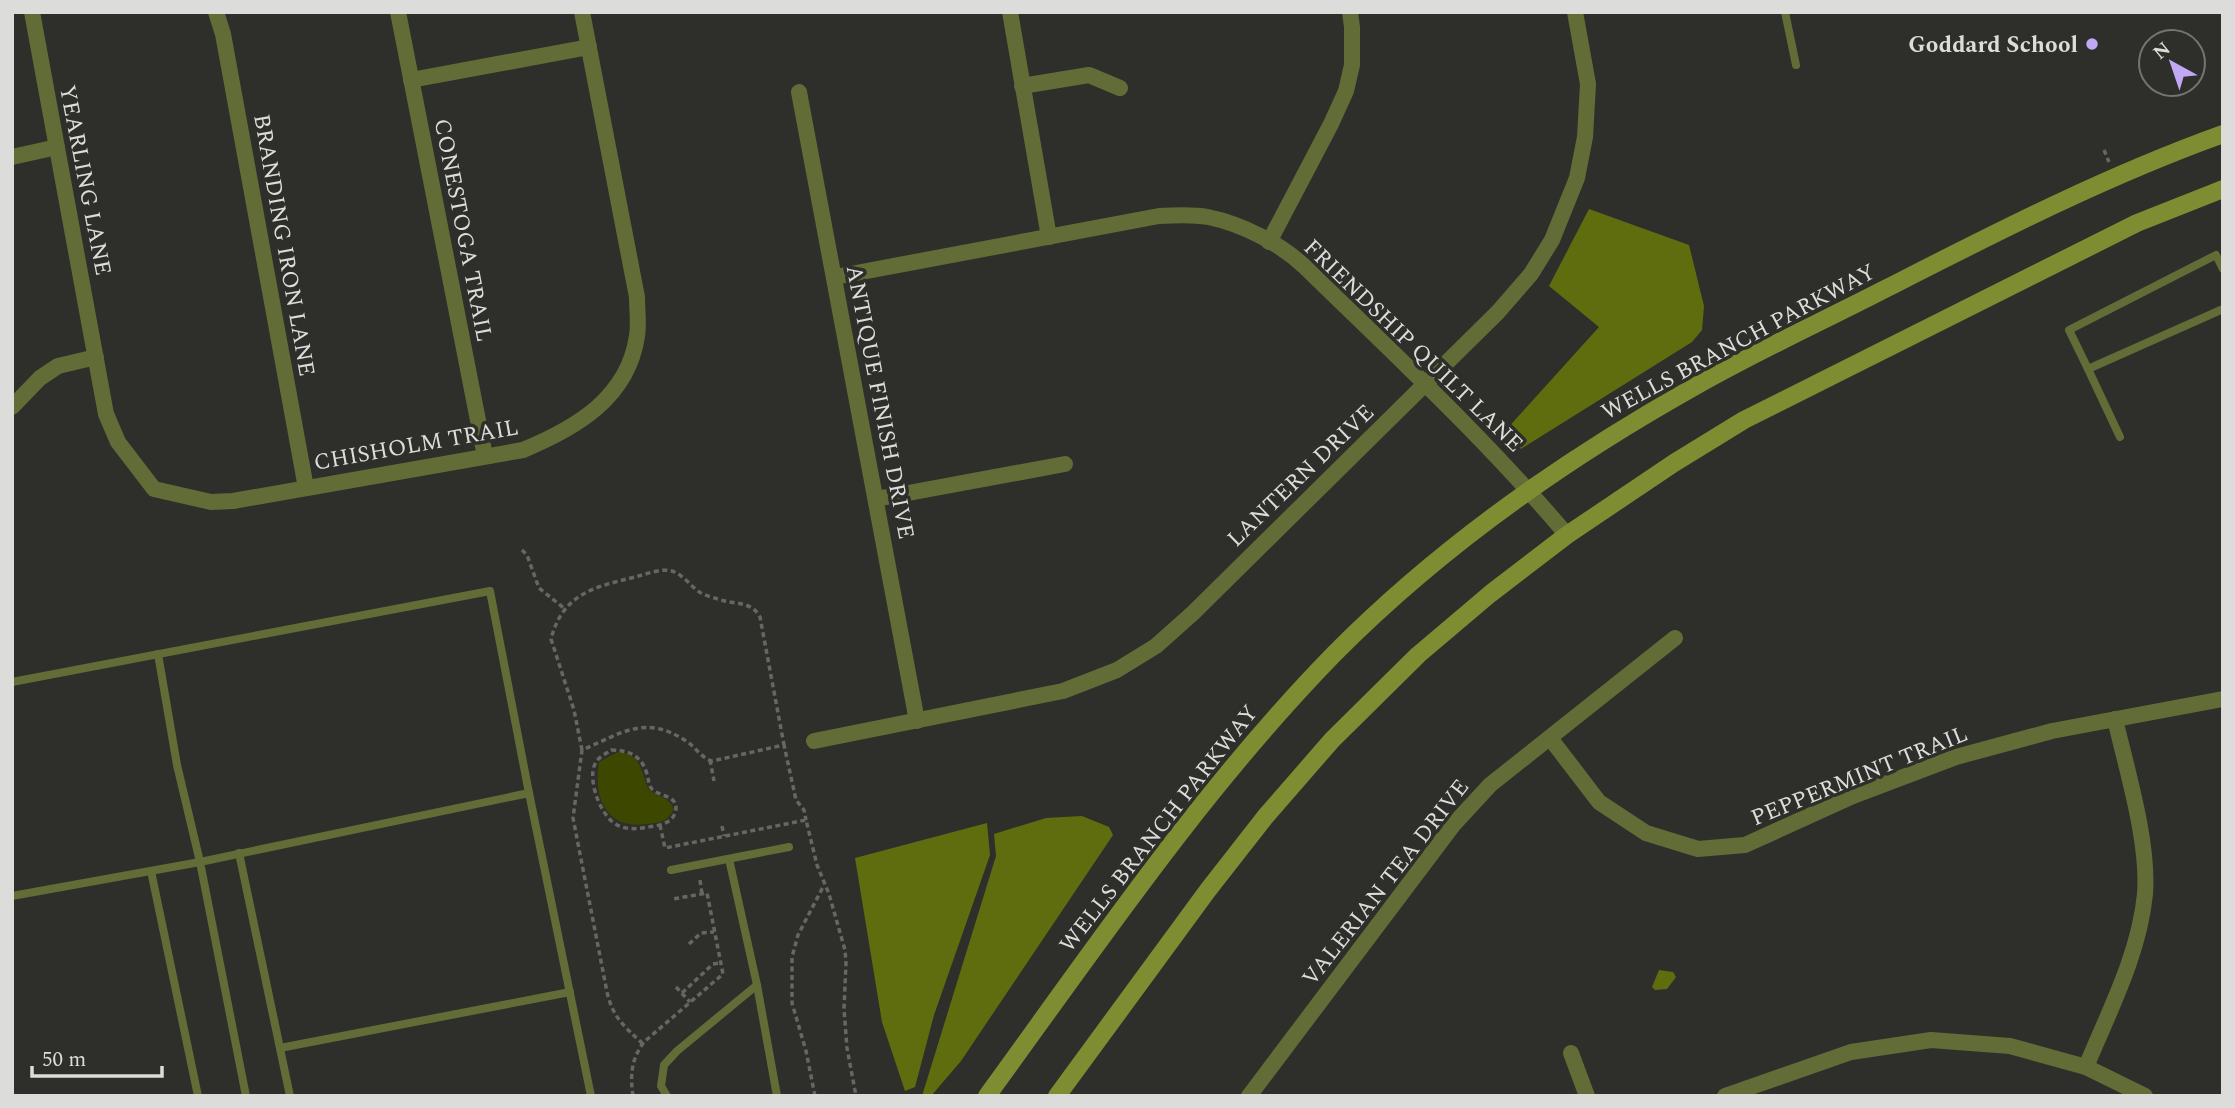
<svg xmlns="http://www.w3.org/2000/svg" width="2235" height="1108" font-family="Spectral,serif">
  <style>
    .green { fill: #3d4700 }
    .water { fill: #606d0f }
    .lines { fill: none; stroke-linecap: round; stroke-linejoin: round }
    .path { stroke: #666763; stroke-width: 3.5; stroke-dasharray: 5 3.5; stroke-linecap: butt }
    .lane { stroke: #626c36; stroke-width: 8 }
    .street { stroke: #626c36; stroke-width: 16 }
    .secondary { stroke: #7e8d32; stroke-width: 18 }
    .poi-dot { fill: #c0a8f4; stroke: #2e2f2b; stroke-width: 2.5 }
    .labels { text-anchor: middle; stroke-width: 7; stroke-linejoin: round; paint-order: stroke }
    .poi-label { font-size: 23px; font-weight: bold; fill: #dcddda; stroke: #2e2f2b; text-anchor: end }
    .street-label { font-size: 23px; fill: #dcddda; stroke: #2e2f2b }
  </style>
  <rect width="100%" height="100%" fill="#2e2f2b"/>
  <path class="green" d="M618 752C642 754 641 773 649 790 659 797 668 797 674 809 668 822 659 823 646 824 606 830 593 797 599 762Z"/>
  <g class="water">
    <path d="M1589 209 1689 245 1704 306 1702 330 1692 342 1521 449 1506 430 1599 327 1549 286Z"/>
    <path d="M1082 816 1109 827 1113 835 961 1061 931 1096H922L996 856 994 834 1046 818Z"/>
    <path d="M987 823 990 855 934 1015 915 1087 905 1091 882 1022 855 858Z"/>
    <path d="M1659 970 1673 972 1676 977 1667 989 1655 990 1652 987Z"/>
  </g>
  <g class="lines">
    <g class="path">
      <path d="M2104 150 2109 162"/>
      <path d="M522 550 527 555 539 588 565 609"/>
      <path d="M582 750 574 710 551 639C563 593 595 587 635 577 647 574 661 568 672 571 682 574 690 585 698 591 703 595 711 597 718 599 733 605 751 600 760 617L784 745"/>
      <path d="M611 750C629 750 642 756 647 774 649 780 648 785 652 789 659 797 681 795 675 813 674 816 672 819 669 821 663 825 655 826 648 827 638 829 627 830 617 825 601 817 587 780 595 764 598 757 606 754 611 750Z"/>
      <path d="M710 760 714 781"/>
      <path d="M660 825 665 848 806 820 817 865 829 894 845 950 846 963 844 1009 847 1048 856 1096"/>
      <path d="M722 826 724 836"/>
      <path d="M700 880 702 894"/>
      <path d="M689 944 701 933 714 932"/>
      <path d="M676 987 690 1002"/>
      <path d="M682 993 713 964 720 963"/>
      <path d="M643 1044C624 1026 613 1018 607 992L573 818 582 750C622 733 645 714 686 741 696 747 701 758 712 761L784 745 796 800 804 810 806 820"/>
      <path d="M633 1096C630 1076 631 1059 644 1042L723 974 707 893 673 899"/>
      <path d="M815 1096 806 1051 792 1003V957L798 935 824 885"/>
    </g>
    <g class="lane">
      <path d="M1785 12 1796 65"/>
      <path d="M2223 269 2216 255 2069 330 2088 369 2223 309"/>
      <path d="M2088 369 2120 437"/>
      <path d="M158 654 177 765 200 862 246 1096"/>
      <path d="M12 682 490 591 529 793 591 1096"/>
      <path d="M239 853 290 1096"/>
      <path d="M729 859 757 985 777 1096"/>
      <path d="M671 870 789 847"/>
      <path d="M151 871 198 1096"/>
      <path d="M12 896 200 862 529 793"/>
      <path d="M280 1048 570 992"/>
      <path d="M667 1096 661 1086 664 1065 677 1051 757 985"/>
    </g>
    <g class="street">
      <path d="M32 12 106 414 118 442 154 489 211 502 233 501 523 450C576 428 628 398 637 336 639 324 637 310 637 297L582 12"/>
      <path d="M216 12 223 34 306 488"/>
      <path d="M398 12 485 456"/>
      <path d="M1010 12 1049 237"/>
      <path d="M411 80 589 47"/>
      <path d="M1022 86 1089 75 1120 88"/>
      <path d="M799 92 917 721"/>
      <path d="M12 157 57 147"/>
      <path d="M1269 242 1331 124 1346 91 1352 65V27L1350 12"/>
      <path d="M835 277 1159 216C1175 215 1192 214 1208 217 1242 224 1279 243 1304 266 1394 354 1486 439 1567 535"/>
      <path d="M12 407 40 378 58 366 96 357"/>
      <path d="M876 499 1065 464"/>
      <path d="M1550 738 1599 802 1646 833 1698 849 1745 845 1853 796 1956 757 2052 731 2223 699"/>
      <path d="M814 741 1063 691 1117 670 1156 646 1193 613 1498 312 1531 274 1552 240 1577 178 1585 137 1588 84 1575 12"/>
      <path d="M1571 1053 1587 1096"/>
      <path d="M2086 1067C2109 1011 2139 955 2145 894 2149 842 2127 771 2115 719"/>
      <path d="M1249 1096 1454 824 1490 785 1675 638"/>
      <path d="M1725 1096 1851 1052 1931 1040 2010 1046 2086 1067 2145 1096"/>
    </g>
    <g class="secondary">
      <path d="M987 1096C1097 945 1203 788 1334 654 1439 548 1564 460 1694 387 1757 351 1823 321 1887 288 1997 232 2106 176 2223 134"/>
      <path d="M1057 1096 1208 890 1265 817 1332 740 1418 655 1490 594 1567 535 1674 463 1744 420 2137 223 2223 189"/>
    </g>
  </g>
  <circle class="poi-dot" cx="2092" cy="44" r="7"/>
  <g class="labels">
    <g class="poi-label">
      <text x="2078" y="52">Goddard School</text>
    </g>
    <g class="street-label">
      <text transform="translate(86 180) rotate(79)" y="8">YEARLING LANE</text>
      <text transform="translate(464 230) rotate(79)" y="8">CONESTOGA TRAIL</text>
      <text transform="translate(285 245) rotate(80)" y="8">BRANDING IRON LANE</text>
      <text transform="translate(1738 341) rotate(-28)" y="8">WELLS BRANCH PARKWAY</text>
      <text transform="translate(1414 345) rotate(44)" y="8">FRIENDSHIP QUILT LANE</text>
      <text transform="translate(881 402) rotate(79)" y="8">ANTIQUE FINISH DRIVE</text>
      <text transform="translate(416 444) rotate(-10)" y="8">CHISHOLM TRAIL</text>
      <text transform="translate(1300 475) rotate(-44)" y="8">LANTERN DRIVE</text>
      <text transform="translate(1859 775) rotate(-22)" y="8">PEPPERMINT TRAIL</text>
      <text transform="translate(1158 828) rotate(-52)" y="8">WELLS BRANCH PARKWAY</text>
      <text transform="translate(1385 882) rotate(-52)" y="8">VALERIAN TEA DRIVE</text>
    </g>
  </g>
  <rect width="2235" height="1108" fill="none" stroke="#dcddda" stroke-width="28"/>
  <g transform="translate(2172 63) rotate(320)"><circle r="33" fill="#2e2f2b" stroke="#747571" stroke-width="2"/>
  <path d="M0-5L12 26L0 18L-12 26Z" fill="#c0a8f4"/>
  <text y="-10" font-size="19" font-weight="bold" text-anchor="middle" fill="#dcddda">N</text>
  </g>
  <path d="M32 1066v10h130v-10" fill="none" stroke="#dcddda" stroke-width="3.5"/>
  <text x="42" y="1066" font-size="21" fill="#dcddda" stroke="#2e2f2b" stroke-width="5" paint-order="stroke">50 m</text>
</svg>
